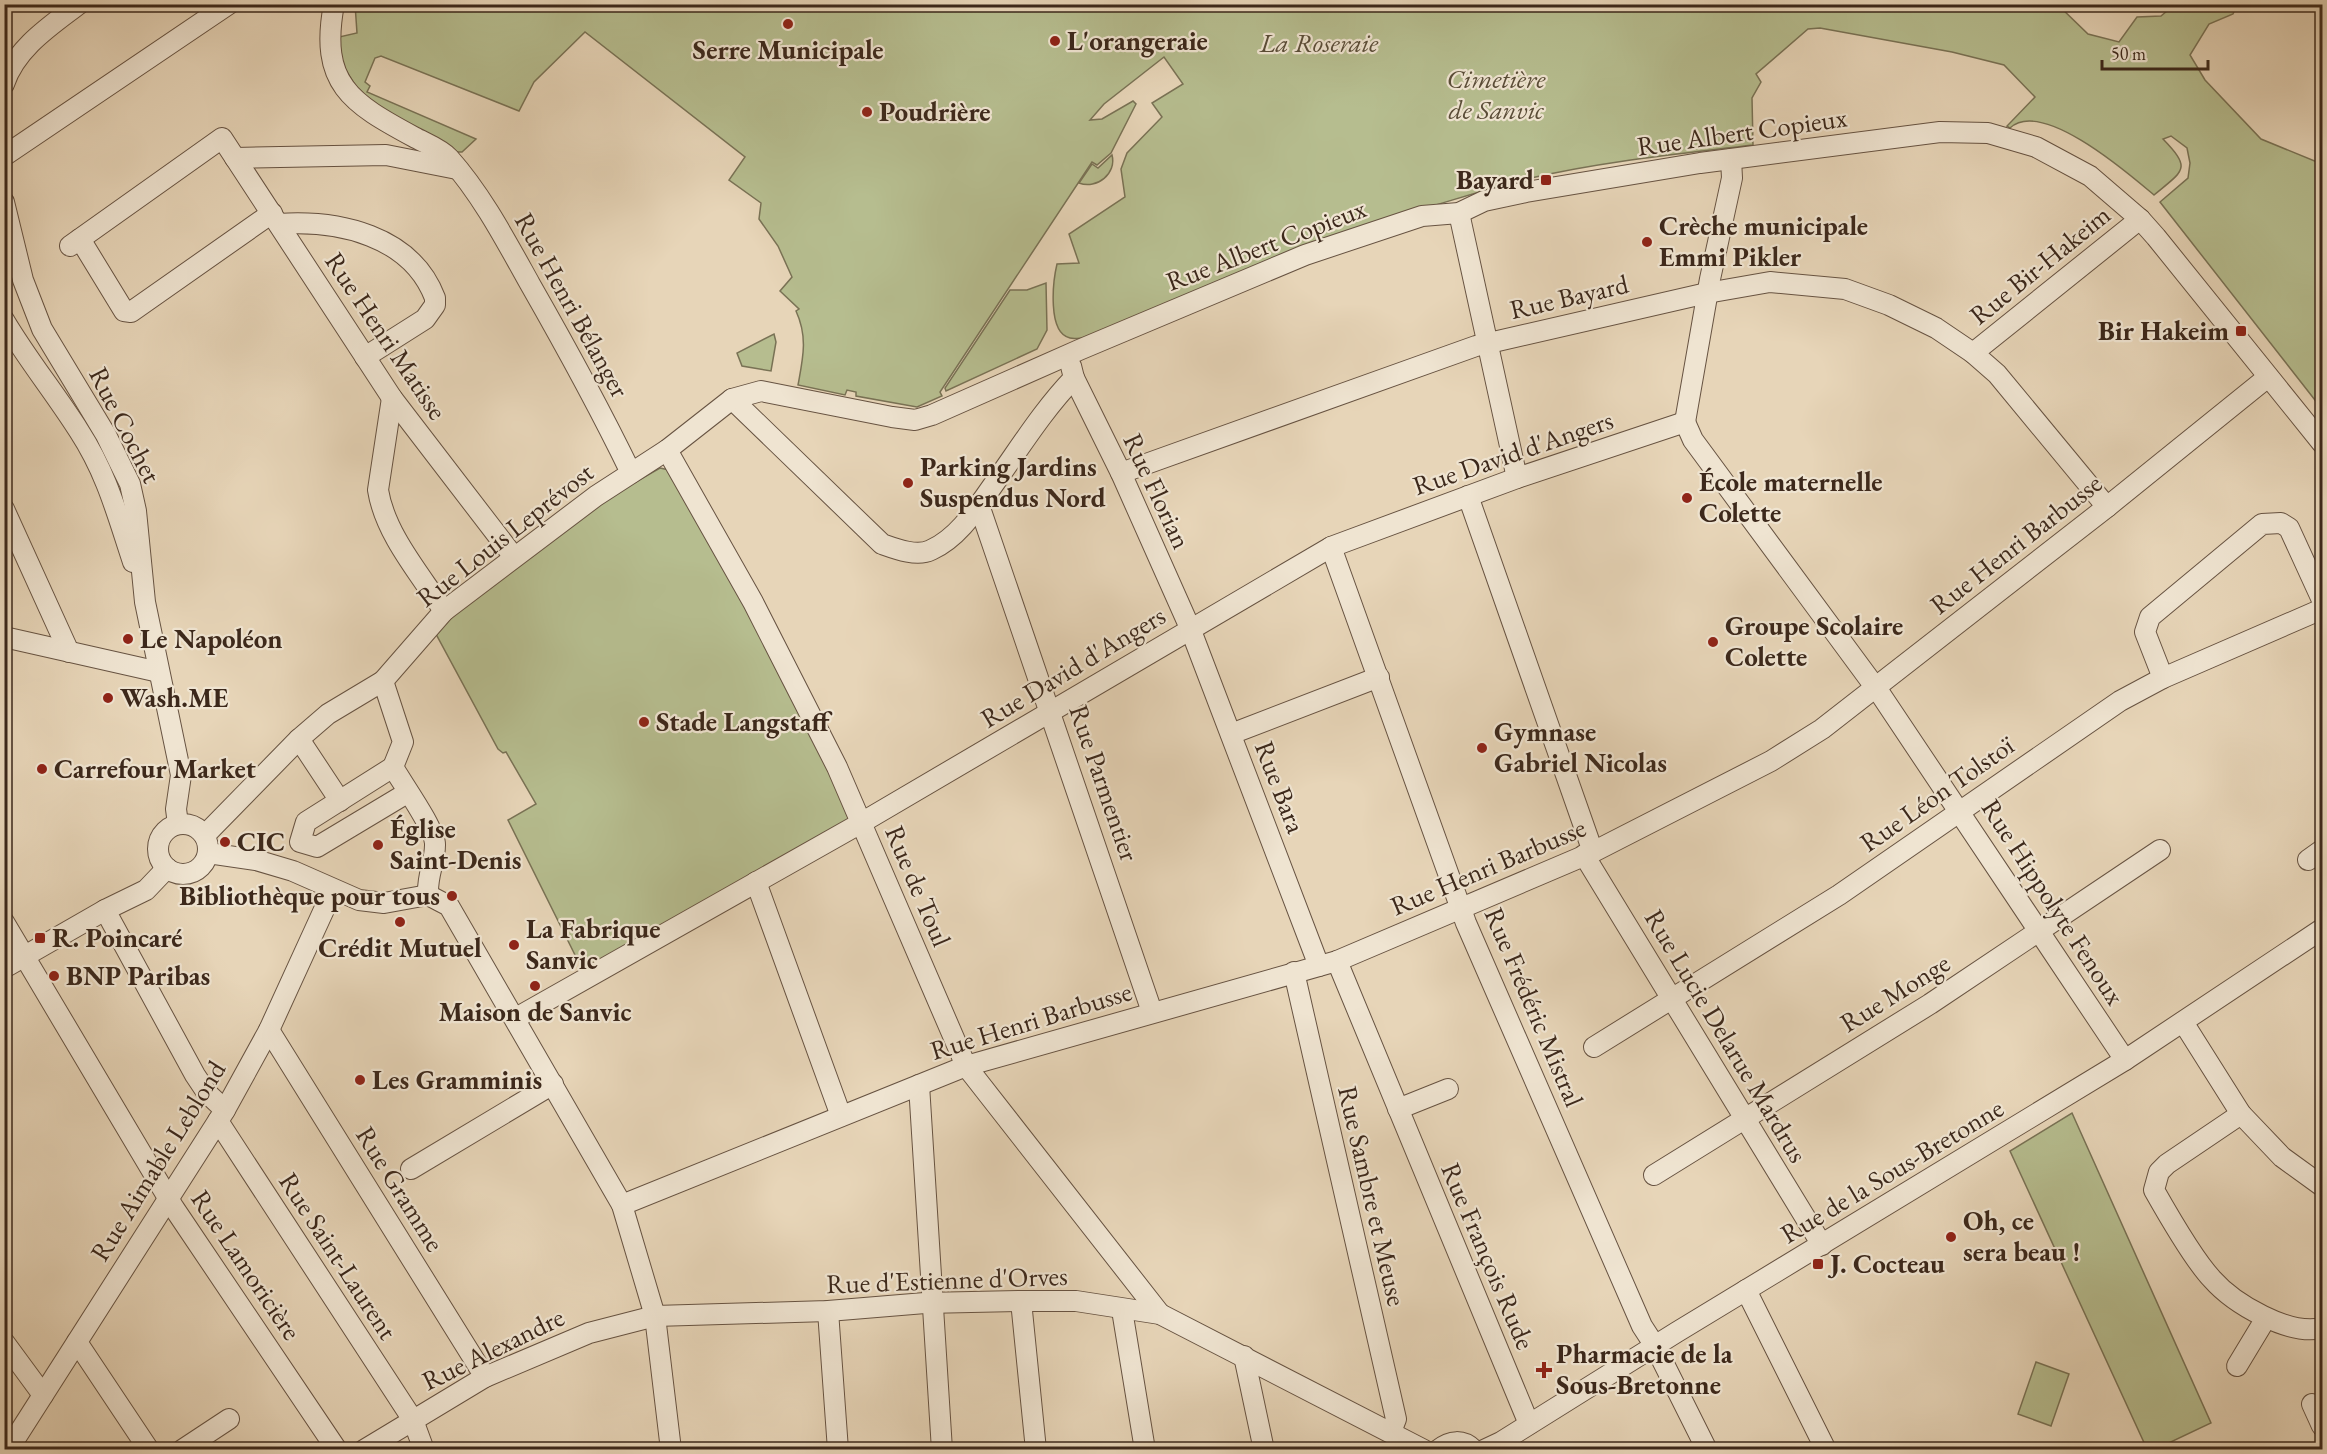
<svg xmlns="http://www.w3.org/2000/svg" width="2327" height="1454" font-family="'EB Garamond',serif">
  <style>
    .green { fill: #b6bd8f; stroke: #797255; stroke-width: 1.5 }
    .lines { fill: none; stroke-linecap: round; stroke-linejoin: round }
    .minor-casing { stroke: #675342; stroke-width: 22 }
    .minor { stroke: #efe4d1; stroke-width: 20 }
    .poi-dot { fill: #8f2418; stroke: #efe4d1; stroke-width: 2 }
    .labels { text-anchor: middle; stroke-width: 4.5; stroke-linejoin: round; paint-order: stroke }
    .poi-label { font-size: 27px; font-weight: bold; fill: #3c281b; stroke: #efe4d1; text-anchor: start }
    .park-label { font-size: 27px; font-style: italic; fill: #5a4d38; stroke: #efe4d1 }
    .street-label { font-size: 27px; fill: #3c281b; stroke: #efe4d1 }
  </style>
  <rect width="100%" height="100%" fill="#e7d5b8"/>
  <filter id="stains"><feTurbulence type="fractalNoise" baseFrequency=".00333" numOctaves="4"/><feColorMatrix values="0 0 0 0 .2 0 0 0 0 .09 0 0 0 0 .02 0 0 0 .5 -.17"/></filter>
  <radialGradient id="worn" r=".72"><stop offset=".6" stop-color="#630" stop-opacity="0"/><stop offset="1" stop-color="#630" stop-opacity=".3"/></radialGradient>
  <g class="green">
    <path d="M355 4H2057L2088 34 2119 42 2137 17 2161 16 2174 5H2237L2233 14 2209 24 2190 55 2205 80 2261 139 2322 164V409L2160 202 2188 178 2190 163 2187 148 2171 136 2163 139C2192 169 2184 170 2154 195 2129 174 2042 98 2010 128L2007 126 2035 97 2004 65 1952 52 1820 28 1808 29 1756 74 1761 82 1752 98 1753 145C1679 154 1604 161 1531 178 1497 186 1463 197 1429 207L1084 338C1080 338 1074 339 1070 338 1047 333 1053 281 1057 264L1079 263 1069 234 1125 197 1121 169 1127 153 1162 117 1152 103 1183 84 1164 57 1104 104 1090 120 1102 119 1133 101 1136 104 1111 153 1097 165 1092 162 940 392 942 396 917 407 856 396V392L847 390 845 395 798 385C803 358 808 337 796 311L799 309 780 291 792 277 778 246 759 219 761 203 729 180 745 157 585 32 534 82 519 111 381 56 375 58 365 82 370 86 367 92 476 139 462 152H456L366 102 345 69 339 51V37L357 33Z"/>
    <path d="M1112 155C1117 173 1097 190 1079 183L1092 164 1098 168Z"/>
    <path d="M1046 283 1047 330 1037 349 946 391 945 388 1010 290H1027Z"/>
    <path d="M774 334 776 342 771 371 742 366 737 353Z"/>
    <path d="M660 468 669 470C733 583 801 695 849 816L846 824 591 967 585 957 578 961 508 820 536 804 506 752 503 753 498 749 436 634 454 615 604 500Z"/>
    <path d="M2072 1113 2211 1423 2156 1449H2147L2010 1151Z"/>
    <path d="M2036 1362 2069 1374 2051 1426 2018 1414Z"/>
  </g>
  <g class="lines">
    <defs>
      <g id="minor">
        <path d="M334 4C319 84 351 103 414 137 425 143 441 149 449 158 482 195 506 241 530 284 566 347 600 409 631 473"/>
        <path d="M4 84C16 48 50 26 79 4"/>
        <path d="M4 156 229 4"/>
        <path d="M235 158 386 155 457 169"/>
        <path d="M4 202 23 280 42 329 106 435 130 484 136 511 145 602 181 775 176 809 178 824"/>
        <path d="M1459 213 1517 478"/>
        <path d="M279 224C338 220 411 235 435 298V305L425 319 365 357"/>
        <path d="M80 239 124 311 131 312 272 213"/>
        <path d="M70 246 222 138 392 398 514 557"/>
        <path d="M4 320C27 359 55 393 79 431 107 474 117 514 133 562"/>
        <path d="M1973 353 2140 219"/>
        <path d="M1074 378 1121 473 1190 628 1319 966"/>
        <path d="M392 398 378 490C385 534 420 574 444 611"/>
        <path d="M732 399 882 544C896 549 917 557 931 550 960 537 978 506 996 481 1021 446 1044 409 1074 378L1071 366"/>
        <path d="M1685 422 1693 440 1881 695 2125 1060"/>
        <path d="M1685 422 1710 279 1732 178 1731 159"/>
        <path d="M667 450 753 602 837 767 966 1066 1160 1314"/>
        <path d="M1121 473 1476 346 1707 293 1770 282 1845 289 1889 305 1936 328 1973 353 1997 374 2107 507"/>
        <path d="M1468 496 1593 852"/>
        <path d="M979 505 1152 1012"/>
        <path d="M4 509 69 652"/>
        <path d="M1331 547 1466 923 1642 1326 1655 1346 1707 1450"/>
        <path d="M4 637 159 672"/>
        <path d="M2163 678 2145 632 2150 617 2262 524 2281 523 2289 528 2322 600"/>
        <path d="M383 681 403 742 393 767"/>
        <path d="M1231 734 1379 677"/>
        <path d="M299 739 340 801"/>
        <path d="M393 767 306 822 300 842 317 847 407 793"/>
        <path d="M393 767C402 783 436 830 435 845 435 863 427 874 428 895"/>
        <circle cx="183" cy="849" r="25"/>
        <path d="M205 835 299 739 328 714 383 681 444 611 596 496 667 450 732 399 761 391 892 417 915 420 932 415 1079 350 1305 255 1422 216 1459 213 1484 201 1526 192 1700 163 1940 132 1988 133 2036 147 2090 176 2140 219 2156 237 2322 443"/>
        <path d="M208 853 256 860 293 871 359 900 384 903 428 895 449 906 622 1205 655 1316 671 1450"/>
        <path d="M1584 855 1822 1245"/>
        <path d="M2308 860 2322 850"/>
        <path d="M756 882 841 1116"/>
        <path d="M105 910 195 1075 207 1093 225 1110"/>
        <path d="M4 922 174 1208 337 1450"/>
        <path d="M1337 961 1529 1424"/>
        <path d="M4 968 105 910 146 890 167 868"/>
        <path d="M1294 972 1396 1419 1391 1432"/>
        <path d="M516 1018 861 823 1331 547 1517 478 1685 422"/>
        <path d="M2183 1022 2241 1114 2282 1157 2322 1186"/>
        <path d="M269 1030 485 1377"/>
        <path d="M1594 1047 1839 895 2120 701 2163 678 2322 609"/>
        <path d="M919 1085 942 1450"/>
        <path d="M1398 1109 1448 1089"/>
        <path d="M2241 1114 2167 1164 2159 1172 2154 1190C2167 1213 2195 1261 2212 1279 2234 1304 2289 1336 2322 1328"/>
        <path d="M218 1121 413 1420 424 1450"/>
        <path d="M411 1169 553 1084"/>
        <path d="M1654 1175 1930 1004 2160 850"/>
        <path d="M622 1205 966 1066 1337 961 1593 852 1771 761 1822 729 2107 507 2268 377"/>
        <path d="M1746 1290 1826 1450"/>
        <path d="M1021 1301 1036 1450"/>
        <path d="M1122 1310 1145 1450"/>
        <path d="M828 1311 838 1450"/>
        <path d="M4 1342 43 1395"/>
        <path d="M77 1342 149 1450"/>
        <path d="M1244 1356 1264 1450"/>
        <path d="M2237 1366 2266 1318"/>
        <path d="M2312 1404 2322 1426"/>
        <path d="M8 1450 225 1110 269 1030 333 890"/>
        <path d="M182 1450 229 1419"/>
        <path d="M364 1450 485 1377 589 1333 655 1316 828 1311 925 1303 1021 1301H1076L1160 1314 1424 1450"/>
        <path d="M1438 1450C1450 1440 1463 1439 1474 1450"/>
        <path d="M1484 1450 1501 1442 1677 1332 2125 1060 2322 929"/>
      </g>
    </defs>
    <use href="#minor" class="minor-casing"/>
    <use href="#minor" class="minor"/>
  </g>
  <g class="poi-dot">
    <circle cx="788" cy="24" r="6"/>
    <circle cx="1055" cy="41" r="6"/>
    <circle cx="867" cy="112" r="6"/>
    <rect x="1540" y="174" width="12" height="12" rx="3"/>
    <circle cx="1647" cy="242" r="6"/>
    <rect x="2235" y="325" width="12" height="12" rx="3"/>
    <circle cx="908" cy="483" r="6"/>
    <circle cx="1687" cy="498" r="6"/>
    <circle cx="128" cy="639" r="6"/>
    <circle cx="1713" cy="642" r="6"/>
    <circle cx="108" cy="698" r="6"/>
    <circle cx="644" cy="722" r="6"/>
    <circle cx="1482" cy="748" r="6"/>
    <circle cx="42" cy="769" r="6"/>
    <circle cx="225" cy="842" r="6"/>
    <circle cx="378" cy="845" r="6"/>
    <circle cx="452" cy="896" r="6"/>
    <circle cx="400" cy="922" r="6"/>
    <rect x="34" y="932" width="12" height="12" rx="3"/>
    <circle cx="514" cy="945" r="6"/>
    <circle cx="54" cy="976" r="6"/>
    <circle cx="535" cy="986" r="6"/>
    <circle cx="360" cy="1080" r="6"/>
    <circle cx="1951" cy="1237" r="6"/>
    <rect x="1812" y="1258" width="12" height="12" rx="3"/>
    <path d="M1541 1361h6v6h6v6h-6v6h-6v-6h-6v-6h6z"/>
  </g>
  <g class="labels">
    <g class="poi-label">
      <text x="1067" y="50">L'orangeraie</text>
      <text x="788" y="59" text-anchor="middle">Serre Municipale</text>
      <text x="879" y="121">Poudrière</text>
      <text x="1534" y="189" text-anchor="end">Bayard</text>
      <text x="1659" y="235">Crèche municipale<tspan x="1659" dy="31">Emmi Pikler</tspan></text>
      <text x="2229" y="340" text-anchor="end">Bir Hakeim</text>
      <text x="920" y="476">Parking Jardins<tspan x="920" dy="31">Suspendus Nord</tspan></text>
      <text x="1699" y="491">École maternelle<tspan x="1699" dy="31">Colette</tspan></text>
      <text x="1725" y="635">Groupe Scolaire<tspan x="1725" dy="31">Colette</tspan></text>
      <text x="140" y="648">Le Napoléon</text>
      <text x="120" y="707">Wash.ME</text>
      <text x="656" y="731">Stade Langstaff</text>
      <text x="1494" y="741">Gymnase<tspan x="1494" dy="31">Gabriel Nicolas</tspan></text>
      <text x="54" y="778">Carrefour Market</text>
      <text x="390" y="838">Église<tspan x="390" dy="31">Saint-Denis</tspan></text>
      <text x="237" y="851">CIC</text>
      <text x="440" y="905" text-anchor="end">Bibliothèque pour tous</text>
      <text x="526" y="938">La Fabrique<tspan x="526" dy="31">Sanvic</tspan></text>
      <text x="52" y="947">R. Poincaré</text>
      <text x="400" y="957" text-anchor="middle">Crédit Mutuel</text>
      <text x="66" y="985">BNP Paribas</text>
      <text x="535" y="1021" text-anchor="middle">Maison de Sanvic</text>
      <text x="372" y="1089">Les Gramminis</text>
      <text x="1963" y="1230">Oh, ce<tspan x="1963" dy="31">sera beau !</tspan></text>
      <text x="1830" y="1273">J. Cocteau</text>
      <text x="1556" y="1363">Pharmacie de la<tspan x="1556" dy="31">Sous-Bretonne</tspan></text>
    </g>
    <g class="park-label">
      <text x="1319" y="52">La Roseraie</text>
      <text x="1496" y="88">Cimetière<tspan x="1496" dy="31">de Sanvic</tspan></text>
    </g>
    <g class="street-label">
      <text transform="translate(1742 132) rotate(-8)" y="9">Rue Albert Copieux</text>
      <text transform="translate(1266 245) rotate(-21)" y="9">Rue Albert Copieux</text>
      <text transform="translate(2040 265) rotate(-39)" y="9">Rue Bir-Hakeim</text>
      <text transform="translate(1569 297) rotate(-13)" y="9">Rue Bayard</text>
      <text transform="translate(572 305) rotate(61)" y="9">Rue Henri Bélanger</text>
      <text transform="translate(386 336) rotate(56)" y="9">Rue Henri Matisse</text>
      <text transform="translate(125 425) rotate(63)" y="9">Rue Cochet</text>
      <text transform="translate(1513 453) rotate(-19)" y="9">Rue David d'Angers</text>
      <text transform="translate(1157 491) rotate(65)" y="9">Rue Florian</text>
      <text transform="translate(505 535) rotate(-38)" y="9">Rue Louis Leprévost</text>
      <text transform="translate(2016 544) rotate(-38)" y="9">Rue Henri Barbusse</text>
      <text transform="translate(1073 667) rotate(-31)" y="9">Rue David d'Angers</text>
      <text transform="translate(1104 783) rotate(71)" y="9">Rue Parmentier</text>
      <text transform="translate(1280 787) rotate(69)" y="9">Rue Bara</text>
      <text transform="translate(1937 794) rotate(-35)" y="9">Rue Léon Tolstoï</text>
      <text transform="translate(1488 867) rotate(-23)" y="9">Rue Henri Barbusse</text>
      <text transform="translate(918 886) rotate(67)" y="9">Rue de Toul</text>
      <text transform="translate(2053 902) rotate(57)" y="9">Rue Hippolyte Fenoux</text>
      <text transform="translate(1895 993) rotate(-32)" y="9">Rue Monge</text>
      <text transform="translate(1534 1007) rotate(67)" y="9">Rue Frédéric Mistral</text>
      <text transform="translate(1031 1021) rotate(-17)" y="9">Rue Henri Barbusse</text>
      <text transform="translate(1726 1036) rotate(59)" y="9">Rue Lucie Delarue Mardrus</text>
      <text transform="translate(158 1161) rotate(-58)" y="9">Rue Aimable Leblond</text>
      <text transform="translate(1892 1171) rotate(-31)" y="9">Rue de la Sous-Bretonne</text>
      <text transform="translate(400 1189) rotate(58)" y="9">Rue Gramme</text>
      <text transform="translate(1372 1196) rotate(77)" y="9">Rue Sambre et Meuse</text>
      <text transform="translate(338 1256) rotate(57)" y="9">Rue Saint-Laurent</text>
      <text transform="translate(1488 1256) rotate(67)" y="9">Rue François Rude</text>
      <text transform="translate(246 1265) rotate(56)" y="9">Rue Lamoricière</text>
      <text transform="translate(947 1280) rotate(-2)" y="9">Rue d'Estienne d'Orves</text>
      <text transform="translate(493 1349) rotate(-26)" y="9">Rue Alexandre</text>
    </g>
  </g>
  <rect width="2327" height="1454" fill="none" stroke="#e7d5b8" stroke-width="24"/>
  <rect x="6" y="6" width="2315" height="1442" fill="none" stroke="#3c281b" stroke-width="3"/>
  <rect x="12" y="12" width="2303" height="1430" fill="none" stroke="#3c281b" stroke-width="1.5"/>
  <path d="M2102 60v9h106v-9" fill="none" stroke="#3c281b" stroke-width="3"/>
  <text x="2111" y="60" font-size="18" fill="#3c281b" stroke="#efe4d1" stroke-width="4.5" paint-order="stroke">50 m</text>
  <rect width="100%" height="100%" filter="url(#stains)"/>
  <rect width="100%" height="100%" fill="url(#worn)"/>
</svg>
